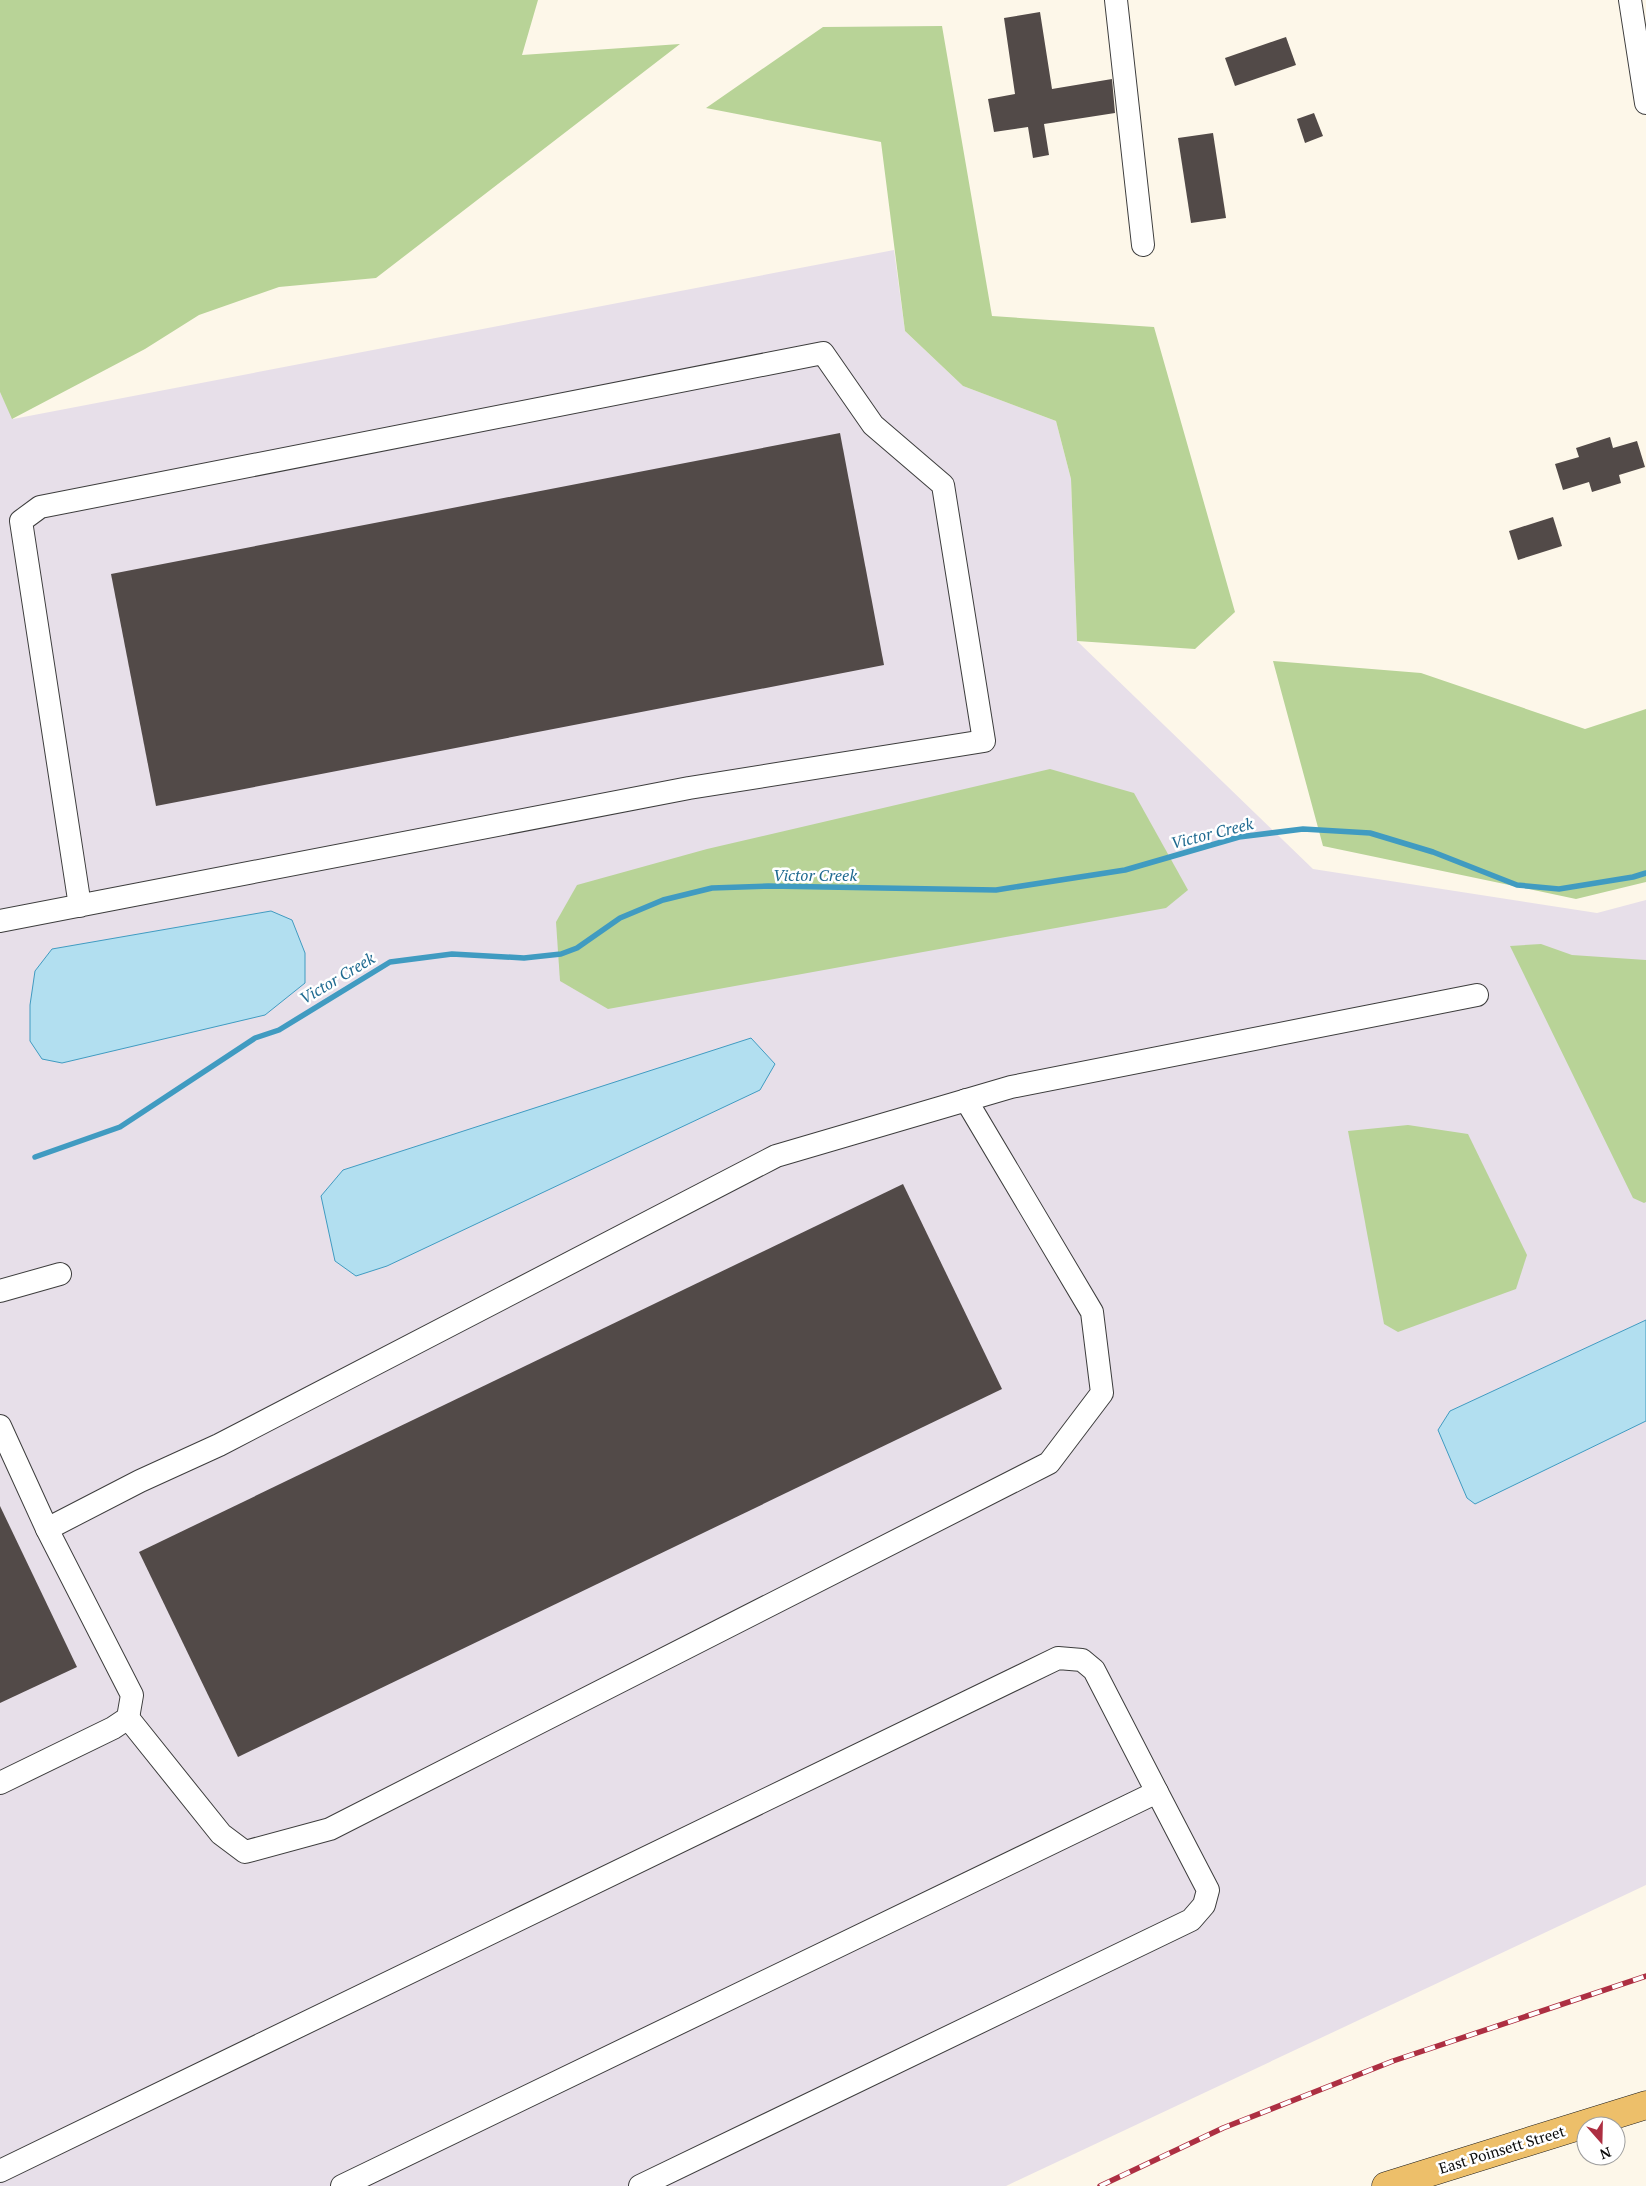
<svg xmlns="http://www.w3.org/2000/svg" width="1646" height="2186" font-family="'PT Serif',serif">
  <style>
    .industrial { fill: #e7dfe9 }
    .forest { fill: #b8d397 }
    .water { fill: #b2dff0; stroke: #409bc1 }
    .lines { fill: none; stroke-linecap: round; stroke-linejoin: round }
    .stream { stroke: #409bc1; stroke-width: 5.5 }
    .building { fill: #524a48 }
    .minor-casing { stroke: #3d3d3d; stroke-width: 24 }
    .major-casing { stroke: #1b1b1b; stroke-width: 29 }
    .minor { stroke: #fff; stroke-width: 22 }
    .major { stroke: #edbf6a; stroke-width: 28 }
    .rail-casing { stroke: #ad2f42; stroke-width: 5.5 }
    .rail { stroke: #fff; stroke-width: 4; stroke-dasharray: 11; stroke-linecap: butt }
    .labels { text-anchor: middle; stroke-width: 5; stroke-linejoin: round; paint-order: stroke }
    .street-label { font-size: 15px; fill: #0a0a0a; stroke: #fff }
    .water-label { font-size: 16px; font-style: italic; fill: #1f6a90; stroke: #fff }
  </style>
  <rect width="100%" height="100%" fill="#fdf7e9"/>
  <path class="industrial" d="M894 250 905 331 963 386 1056 421 1071 479 1077 641 1313 869 1597 913 1646 900V1885L1006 2186H0V392L13 419Z"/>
  <g class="forest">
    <path d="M0 0H538L522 55 680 44 376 278 279 287 199 315 145 349 12 419 0 392Z"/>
    <path d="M942 26 992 316 1154 327 1235 612 1195 649 1077 641 1071 479 1056 421 963 386 905 331 881 142 706 108 823 27Z"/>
    <path d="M1273 661 1421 673 1585 729 1646 709V882L1576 899 1323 846Z"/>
    <path d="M1050 769 1134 793 1188 890 1166 908 608 1009 560 981 556 922 577 885 707 849Z"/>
    <path d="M1541 944 1572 955 1646 960V1202L1644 1203 1633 1198 1510 946Z"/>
    <path d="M1408 1125 1468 1134 1527 1255 1516 1289 1398 1332 1384 1324 1348 1131Z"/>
  </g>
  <g class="water">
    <path d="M271 911 292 920 305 953V983L265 1015 62 1063 42 1059 30 1041V1005L35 971 52 949Z"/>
    <path d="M751 1038 775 1064 760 1090 387 1266 356 1276 335 1261 321 1196 343 1170Z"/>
    <path d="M1646 1320V1421L1475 1504 1467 1498 1438 1430 1450 1411Z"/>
  </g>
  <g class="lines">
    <path class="stream" d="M35 1157 120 1127 255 1038 279 1030 390 962 452 954 524 958 561 954 577 948 620 918 663 900 712 888 768 886 996 890 1125 870 1239 837 1303 829 1370 833 1433 852 1517 885 1559 889 1633 877 1646 873"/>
  </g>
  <g class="building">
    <path d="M1040 12 1052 89 1112 79 1115 113 1044 124 1049 155 1033 158 1028 127 994 132 988 99 1015 94 1004 18Z"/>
    <path d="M1286 37 1296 65 1235 86 1225 58Z"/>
    <path d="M1314 113 1323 136 1305 143 1297 119Z"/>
    <path d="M1213 133 1226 218 1191 223 1178 138Z"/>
    <path d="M840 433 884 665 156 806 111 574Z"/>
    <path d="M1610 437 1613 448 1637 441 1645 467 1619 475 1621 483 1592 492 1589 482 1563 490 1555 464 1579 457 1576 448Z"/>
    <path d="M1553 517 1562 546 1518 560 1509 531Z"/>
    <path d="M903 1184 1002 1389 238 1757 139 1552Z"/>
    <path d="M0 1506 77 1667 0 1703Z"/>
  </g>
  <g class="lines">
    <defs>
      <g id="minor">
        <path d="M1116 0 1143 245"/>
        <path d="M1630 0 1646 103"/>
        <path d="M0 921 129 896 689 788 984 741 943 485 873 425 823 353 40 507 21 521 80 906"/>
        <path d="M0 1291 60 1274"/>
        <path d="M0 1426 47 1529 132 1695 128 1718 113 1728 0 1783"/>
        <path d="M47 1529 140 1481 219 1445 776 1156 1011 1087 1477 995"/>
        <path d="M128 1718 221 1834 245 1852 330 1829 1049 1463 1102 1393 1092 1312 966 1100"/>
        <path d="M0 2171 1058 1658 1082 1660 1094 1670 1157 1792 342 2186"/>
        <path d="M640 2186 1191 1920 1204 1905 1208 1890 1157 1792"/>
      </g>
      <path id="major" d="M1386 2186 1646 2105"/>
    </defs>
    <use href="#minor" class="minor-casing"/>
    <use href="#major" class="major-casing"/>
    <use href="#minor" class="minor"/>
    <use href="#major" class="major"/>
    <defs>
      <path id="rail" d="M1100 2186 1223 2128 1393 2061 1646 1976"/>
    </defs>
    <use href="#rail" class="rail-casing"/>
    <use href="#rail" class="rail"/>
  </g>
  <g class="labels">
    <g class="street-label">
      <text transform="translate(1502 2150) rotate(-17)" y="5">East Poinsett Street</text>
    </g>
    <g class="water-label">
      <text transform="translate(1212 833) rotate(-14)" y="6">Victor Creek</text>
      <text x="815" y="881">Victor Creek</text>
      <text transform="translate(337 978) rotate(-31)" y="6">Victor Creek</text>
    </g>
  </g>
  <g transform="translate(1601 2141) rotate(160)"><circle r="24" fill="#ffffff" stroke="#9d9d9d"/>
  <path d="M0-4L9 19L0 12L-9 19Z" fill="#ad2f42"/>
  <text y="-8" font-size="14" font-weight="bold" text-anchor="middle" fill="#0a0a0a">N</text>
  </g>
</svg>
